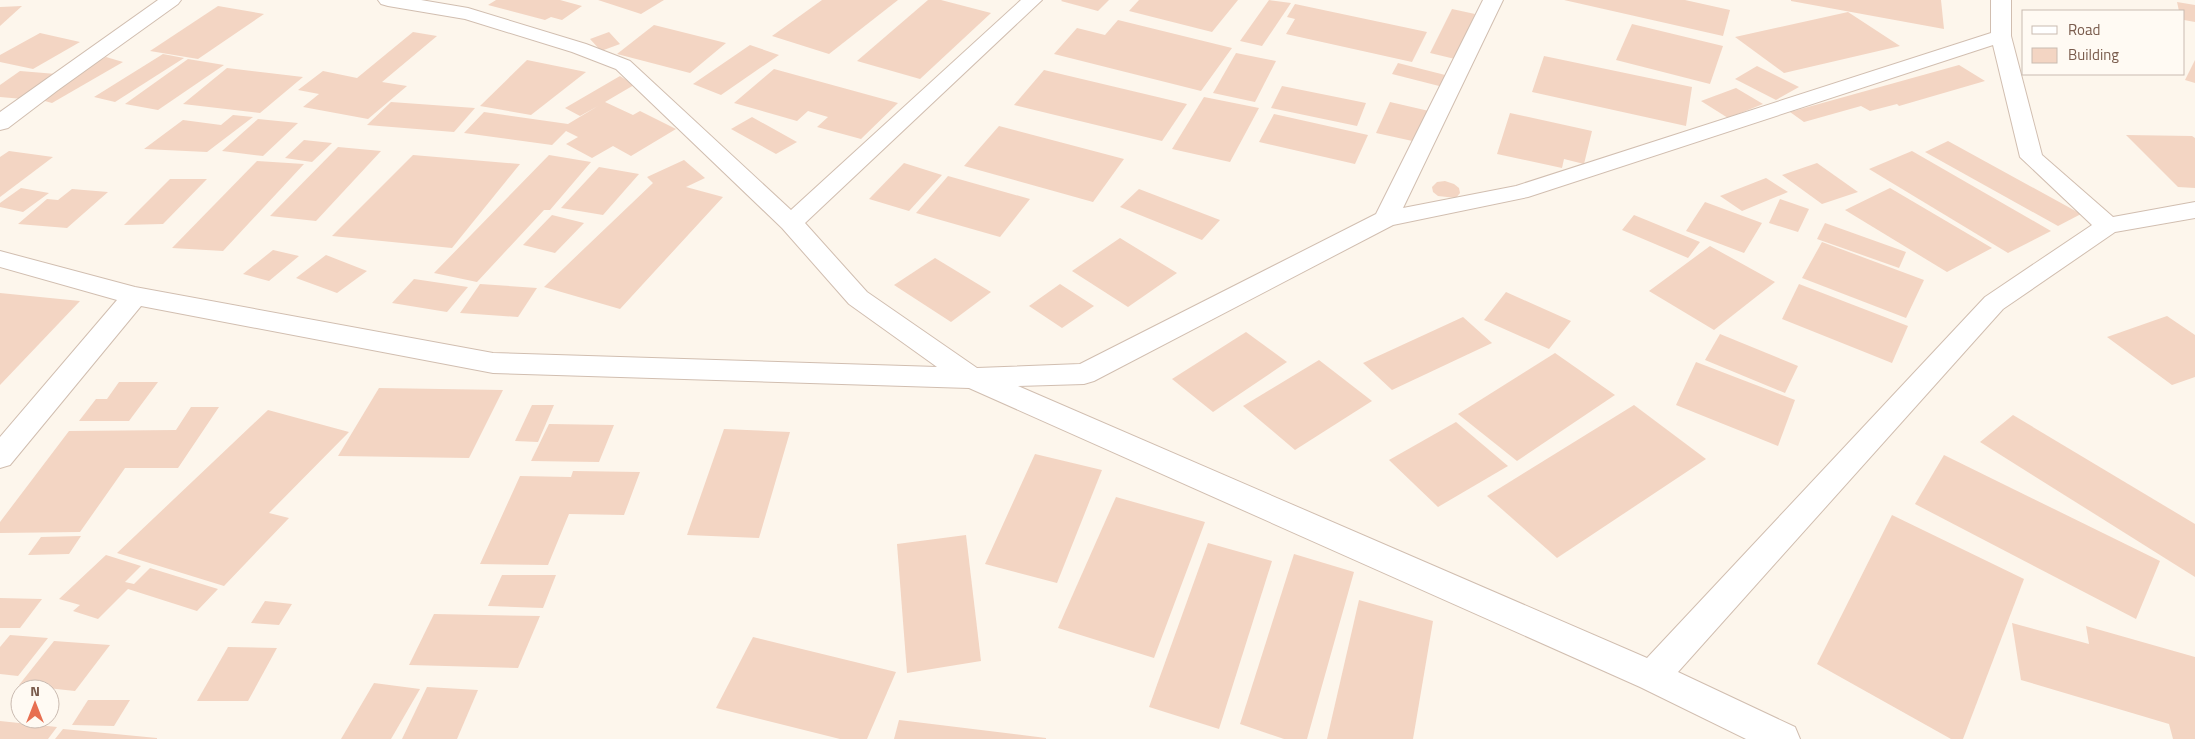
<svg xmlns="http://www.w3.org/2000/svg" width="2195" height="739" font-family="'Titillium Web',sans-serif">
  <style>
    .building { fill: #f3d5c3 }
    .lines { fill: none; stroke-linecap: round; stroke-linejoin: round }
    .street-casing { stroke: #d1beb0; stroke-width: 2 }
    .street { fill: #fff; fill-rule: evenodd }
  </style>
  <rect width="100%" height="100%" fill="#fdf6ec"/>
  <g class="building">
    <path d="M496 0H560L582 6 562 20 551 17 545 20 488 5Z"/>
    <path d="M598 0H664L641 14Z"/>
    <path d="M822 0H898L829 54 772 36Z"/>
    <path d="M928 0H941L991 13 920 79 857 61Z"/>
    <path d="M1062 0H1109L1098 11 1061 1Z"/>
    <path d="M1139 0H1238L1212 32 1129 11Z"/>
    <path d="M1269 0 1291 3 1262 46 1240 41Z"/>
    <path d="M1564 0H1685L1730 10 1723 36Z"/>
    <path d="M1791 0H1941L1944 29 1791 1Z"/>
    <path d="M2177 2 2195 5V22L2184 20V11H2179Z"/>
    <path d="M1295 4 1427 32 1412 62 1286 34 1295 19 1287 17Z"/>
    <path d="M22 6 0 26V7Z"/>
    <path d="M218 6 264 14 198 59 150 51Z"/>
    <path d="M1452 9 1475 14 1455 59 1430 53Z"/>
    <path d="M1848 12 1900 46 1784 73 1735 37Z"/>
    <path d="M1118 20 1232 48 1201 91 1054 54 1077 28 1105 35Z"/>
    <path d="M1632 24 1723 46 1710 84 1616 60Z"/>
    <path d="M654 25 726 43 690 73 617 54Z"/>
    <path d="M413 32 437 36 382 82 407 86 368 119 303 107 319 94 298 90 323 71 357 78Z"/>
    <path d="M609 32 620 44 601 51 590 39Z"/>
    <path d="M40 33 80 42 33 69 0 62V55Z"/>
    <path d="M750 45 779 55 721 95 693 84Z"/>
    <path d="M1236 53 1276 61 1255 102 1213 93Z"/>
    <path d="M163 54 184 58 115 102 94 97Z"/>
    <path d="M1544 56 1692 87 1686 126 1532 92Z"/>
    <path d="M106 57 123 62 52 103 34 98Z"/>
    <path d="M188 59 224 65 158 110 125 104Z"/>
    <path d="M527 60 586 72 531 115 480 106Z"/>
    <path d="M2195 60V83L2185 80Z"/>
    <path d="M1398 63 1453 77 1447 88 1392 74Z"/>
    <path d="M1959 65 1985 81 1899 106 1897 104 1870 111 1861 106 1804 122 1790 112Z"/>
    <path d="M1757 66 1799 87 1776 100 1735 79Z"/>
    <path d="M227 68 303 77 260 113 183 104Z"/>
    <path d="M774 69 898 103 861 139 817 127 828 117 808 111 797 121 734 103Z"/>
    <path d="M1044 70 1187 104 1162 141 1014 105Z"/>
    <path d="M20 71 56 74 23 99 0 97V85Z"/>
    <path d="M620 76 634 85 605 102 633 115 640 111 676 129 631 156 613 146 592 158 566 144 578 137 566 131 552 145 464 133 484 112 568 124 598 106 580 116 565 108Z"/>
    <path d="M1282 86 1366 103 1357 126 1271 108Z"/>
    <path d="M1736 88 1763 104 1728 118 1701 101Z"/>
    <path d="M1204 97 1259 108 1230 162 1172 149Z"/>
    <path d="M391 102 475 108 454 132 367 125Z"/>
    <path d="M1390 102 1429 111 1417 142 1376 133Z"/>
    <path d="M1510 113 1592 131 1584 164 1564 159 1562 168 1497 154Z"/>
    <path d="M1274 114 1368 135 1355 164 1259 142Z"/>
    <path d="M233 115 253 117 207 152 144 149 183 120 221 125Z"/>
    <path d="M752 117 797 142 776 154 731 129Z"/>
    <path d="M258 119 298 123 263 156 222 151Z"/>
    <path d="M999 126 1124 159 1093 202 964 166Z"/>
    <path d="M2126 135 2192 136 2195 138V188L2178 187Z"/>
    <path d="M304 140 332 143 312 162 285 158Z"/>
    <path d="M1948 141 2081 214 2058 226 1925 152Z"/>
    <path d="M338 147 381 151 316 221 270 216Z"/>
    <path d="M9 151 53 157 0 197V157Z"/>
    <path d="M1912 151 2051 231 2008 253 1869 169Z"/>
    <path d="M413 155 520 164 452 248 332 236Z"/>
    <path d="M549 155 591 162 550 210H544L477 282 434 273Z"/>
    <path d="M684 160 705 178 686 187 723 197 620 309 544 287 653 183 647 177Z"/>
    <path d="M257 161 304 164 223 251 172 248Z"/>
    <path d="M904 163 942 175 909 211 869 199Z"/>
    <path d="M1817 163 1858 192 1822 204 1782 175Z"/>
    <path d="M599 167 639 174 603 215 561 208Z"/>
    <path d="M948 176 1030 199 1000 237 916 213Z"/>
    <path d="M1766 178 1788 192 1742 211 1720 196Z"/>
    <path d="M170 179H207L163 224 124 225Z"/>
    <path d="M1445 181 1454 184 1459 188 1460 193 1456 198 1438 196 1433 192 1432 187 1437 182Z"/>
    <path d="M21 188 49 193 23 212 0 207V203Z"/>
    <path d="M1890 188 1992 248 1947 272 1845 210Z"/>
    <path d="M72 189 108 192 67 228 18 224 47 199 58 200Z"/>
    <path d="M1139 189 1220 220 1202 240 1120 207Z"/>
    <path d="M1780 199 1809 209 1798 232 1769 223Z"/>
    <path d="M1705 202 1762 223 1744 253 1686 231Z"/>
    <path d="M552 215 584 223 555 253 523 245Z"/>
    <path d="M1634 215 1700 242 1688 258 1622 230Z"/>
    <path d="M1825 223 1906 252 1899 268 1817 239Z"/>
    <path d="M1120 238 1177 273 1128 307 1072 271Z"/>
    <path d="M1822 242 1924 280 1906 318 1802 278Z"/>
    <path d="M1710 246 1775 282 1714 330 1649 291Z"/>
    <path d="M273 250 299 256 269 281 243 274Z"/>
    <path d="M326 255 367 271 337 293 296 278Z"/>
    <path d="M935 258 991 292 951 322 894 285Z"/>
    <path d="M414 279 468 287 447 312 392 303Z"/>
    <path d="M480 284 537 288 518 317 460 313Z"/>
    <path d="M1060 284 1094 306 1062 328 1029 306Z"/>
    <path d="M1799 284 1908 326 1892 363 1782 319Z"/>
    <path d="M1506 292 1571 321 1549 349 1484 320Z"/>
    <path d="M0 293 80 301 0 385Z"/>
    <path d="M2167 316 2195 335V377L2172 385 2107 337Z"/>
    <path d="M1463 317 1492 343 1392 390 1363 363Z"/>
    <path d="M1246 332 1287 362 1213 412 1172 379Z"/>
    <path d="M1720 334 1798 366 1785 393 1705 360Z"/>
    <path d="M1555 353 1615 395 1517 461 1458 414Z"/>
    <path d="M1319 360 1372 401 1295 450 1243 406Z"/>
    <path d="M1696 362 1795 400 1778 446 1676 405Z"/>
    <path d="M119 382H158L129 421H79L96 399H107Z"/>
    <path d="M379 388 503 390 469 458 338 456Z"/>
    <path d="M532 405H554L538 442 515 441Z"/>
    <path d="M1634 405 1706 459 1557 558 1487 496Z"/>
    <path d="M191 407H219L178 468H125L80 532 0 533V522L69 431 176 430Z"/>
    <path d="M268 410 349 432 269 513 289 518 224 586 117 553Z"/>
    <path d="M2013 415 2195 524V577L1980 442Z"/>
    <path d="M1456 422 1508 466 1438 507 1389 460Z"/>
    <path d="M549 424 614 425 599 462 531 461Z"/>
    <path d="M724 429 790 432 759 538 687 535Z"/>
    <path d="M1035 454 1102 470 1057 583 985 564Z"/>
    <path d="M1944 455 2160 561 2136 619 1915 504Z"/>
    <path d="M573 471 640 472 624 515 569 514 548 565 480 564 520 476 571 477Z"/>
    <path d="M1116 497 1205 522 1154 658 1058 628Z"/>
    <path d="M1892 515 2024 579 1963 739H1951L1817 664Z"/>
    <path d="M966 535 981 661 907 673 897 544Z"/>
    <path d="M81 536 69 554 28 555 41 537Z"/>
    <path d="M1208 543 1272 561 1219 729 1149 707Z"/>
    <path d="M1294 554 1354 572 1307 739H1284L1240 724Z"/>
    <path d="M106 555 141 566 125 582 134 584 150 568 218 589 197 611 128 589 98 619 73 611 80 605 59 599Z"/>
    <path d="M502 575H556L543 608 488 606Z"/>
    <path d="M0 598 42 599 20 628H0Z"/>
    <path d="M1359 600 1433 621 1413 739H1327Z"/>
    <path d="M265 601 292 604 279 625 251 623Z"/>
    <path d="M434 614 540 616 518 668 409 665Z"/>
    <path d="M2012 623 2089 644 2086 626 2195 657V739H2173L2169 724 2021 680Z"/>
    <path d="M10 635 48 638 18 676 0 674V647Z"/>
    <path d="M753 637 896 672 867 739H840L716 708Z"/>
    <path d="M54 641 110 645 75 691 19 685Z"/>
    <path d="M228 647 277 648 248 701H197Z"/>
    <path d="M374 683 420 689 391 739H341Z"/>
    <path d="M427 687 478 690 457 739H402Z"/>
    <path d="M88 700H130L114 726 72 725Z"/>
    <path d="M899 720 1046 738V739H894Z"/>
    <path d="M0 721 57 727 48 739H0Z"/>
    <path d="M63 729 157 738V739H55Z"/>
  </g>
  <g class="lines">
    <defs>
      <g id="street">
        <path d="M158 0H181L178 4 58 90 8 128 0 130V112Z"/>
        <path d="M378 0H421L468 8 586 44 630 61 791 210 1021 0H1042L805 223 867 292 977 368 1080 364 1376 214 1483 0H1503L1403 208 1516 186 1991 33V0H2011V36L2042 155 2113 217 2195 202V218L2115 232 2003 309 1678 672 1795 727 1800 739H1746L1640 687 969 388 493 373 141 306 10 465 0 468V437L117 300 0 267V251L135 287 493 353 937 367 849 304 782 228 616 69 572 52 465 19 388 6 381 4ZM1993 45 2020 157 2092 225 1985 297 1647 658 1018 386 1084 384 1094 381 1393 225 1528 197Z"/>
      </g>
    </defs>
    <use href="#street" class="street-casing"/>
    <use href="#street" class="street"/>
  </g>
  <rect x="2022" y="10" width="162" height="65" fill="#fffaf3" stroke="#cabbb1"/>
  <rect x="2032" y="26" width="25" height="8" fill="#ffffff" stroke="#cabbb1"/>
  <text x="2068" y="35" font-size="15" fill="#7a5c4d">Road</text>
  <rect x="2032" y="48" width="25" height="15" fill="#f3d5c3" stroke="#cabbb1"/>
  <text x="2068" y="60" font-size="15" fill="#7a5c4d">Building</text>
  <g transform="translate(35 704)"><circle r="24" fill="#fffaf3" stroke="#cabbb1"/>
  <path d="M0-4L9 19L0 12L-9 19Z" fill="#e76f51"/>
  <text y="-8" font-size="14" font-weight="bold" text-anchor="middle" fill="#7a5c4d">N</text>
  </g>
</svg>
